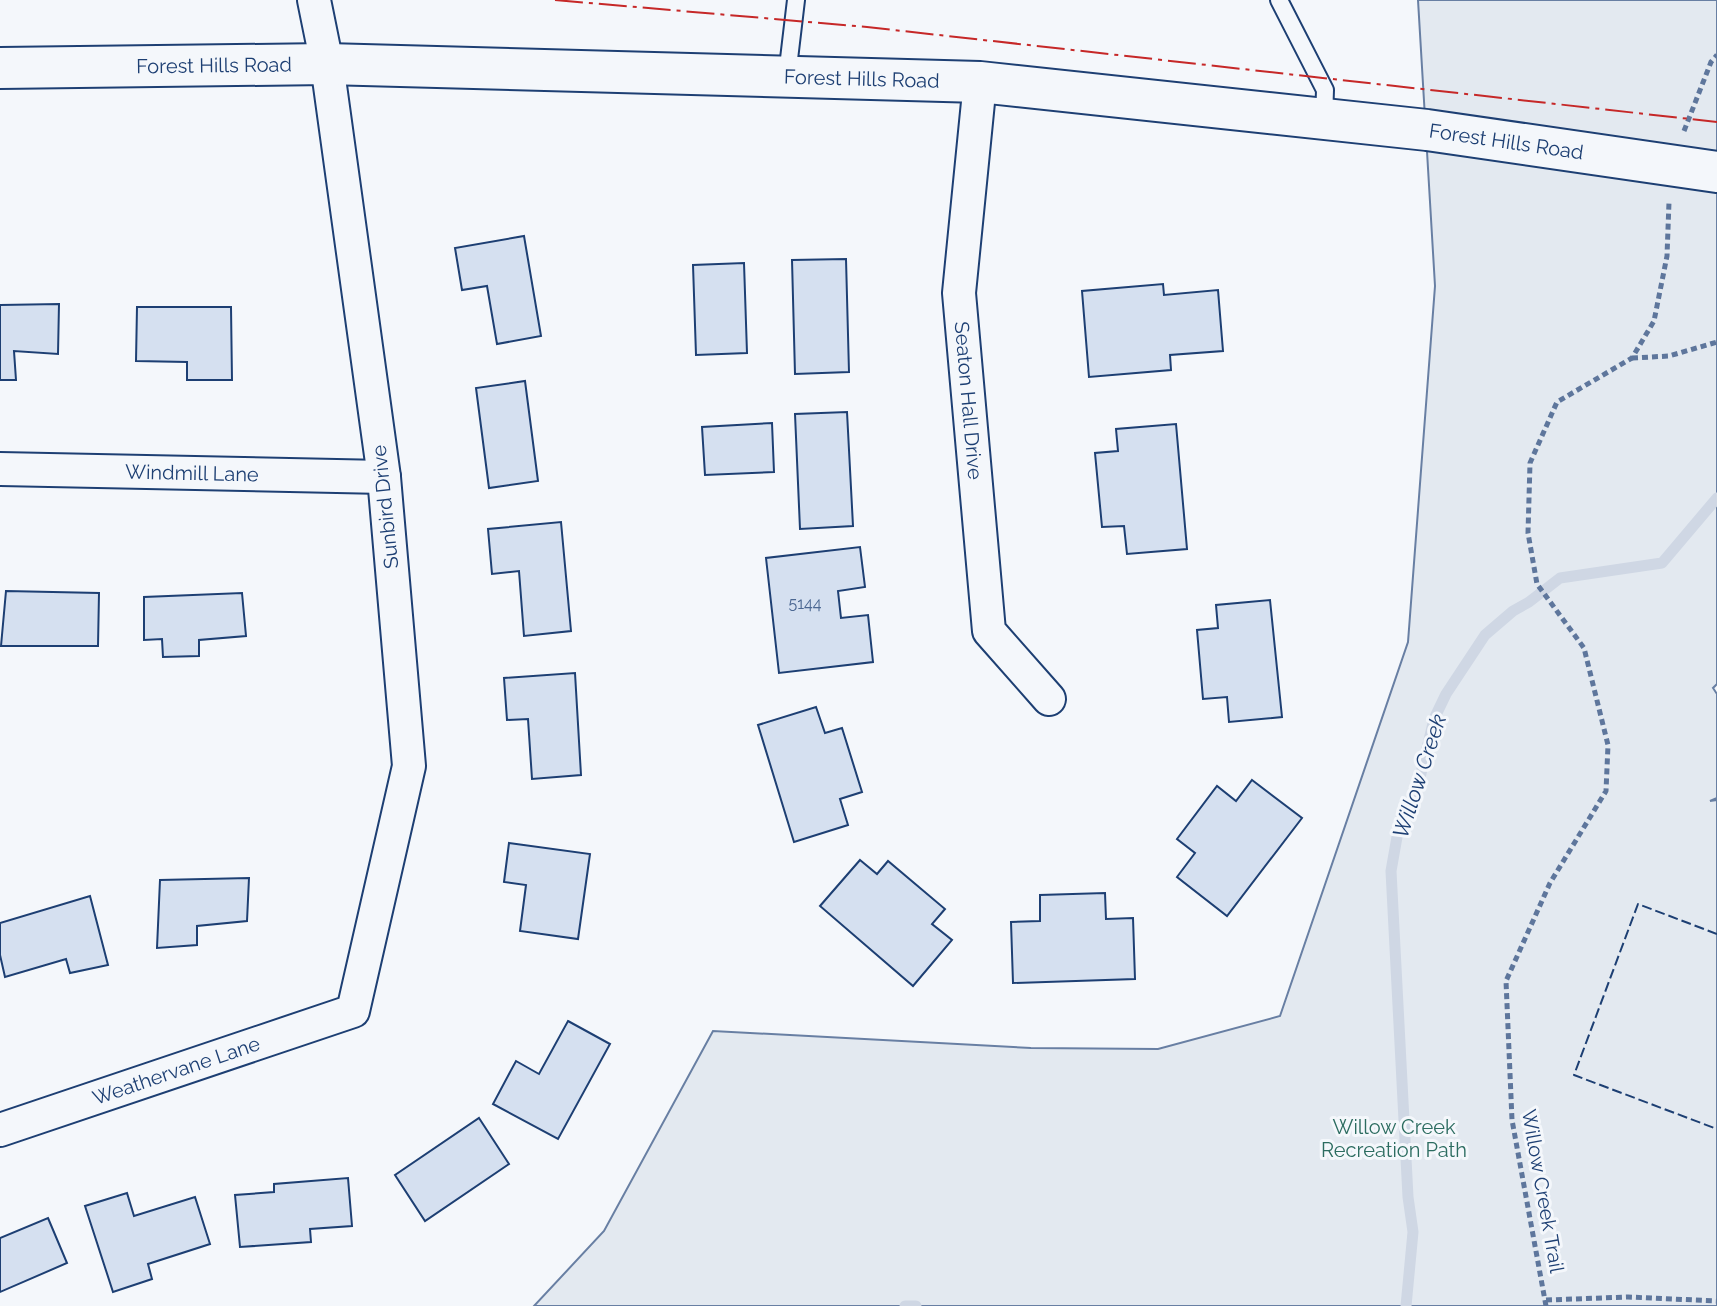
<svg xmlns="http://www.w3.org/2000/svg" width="1717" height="1306" font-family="Raleway,sans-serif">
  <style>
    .green { fill: #e3e9f0; stroke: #687fa3; stroke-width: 2 }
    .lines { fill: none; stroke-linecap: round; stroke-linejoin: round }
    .stream { stroke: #cfd7e4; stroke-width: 11 }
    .building { fill: #d5e0f0; stroke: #1d3f73; stroke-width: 2 }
    .service-casing { stroke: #1d3f73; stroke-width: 20 }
    .minor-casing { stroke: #1d3f73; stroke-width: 36 }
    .tertiary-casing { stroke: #1d3f73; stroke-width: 44 }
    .path { stroke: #5e769c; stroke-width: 5; stroke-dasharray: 6 4; stroke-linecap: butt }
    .service { stroke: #f4f7fb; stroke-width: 16 }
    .minor { stroke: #f4f7fb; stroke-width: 32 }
    .tertiary { stroke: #f4f7fb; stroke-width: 40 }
    .fence { stroke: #1d3f73; stroke-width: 2; stroke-dasharray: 10 4; stroke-linecap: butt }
    .power { stroke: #c62828; stroke-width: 2; stroke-dasharray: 28 6 4 6; stroke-linecap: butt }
    .labels { text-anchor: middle; stroke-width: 6; stroke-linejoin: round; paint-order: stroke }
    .number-label { font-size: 16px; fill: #4b6792 }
    .street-label { font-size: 20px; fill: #1d3f73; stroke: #f4f7fb }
    .park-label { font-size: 20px; fill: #2c6c60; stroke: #f4f7fb }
    .water-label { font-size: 22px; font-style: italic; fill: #1d3f73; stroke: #f4f7fb }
  </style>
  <rect width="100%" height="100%" fill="#f4f7fb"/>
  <path class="green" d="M1418 0H1717V684L1713 688 1717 694V798L1710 801 1717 800V1306H534L604 1231 713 1031 1031 1048 1158 1049 1280 1016 1408 642 1435 286Z"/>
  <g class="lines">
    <g class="stream">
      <path d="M905 1306H916"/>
      <path d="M1406 1306 1413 1232 1408 1197 1391 871 1400 820 1418 786 1434 719 1446 694 1485 635 1513 611 1529 602 1560 578 1662 563 1717 498"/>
    </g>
  </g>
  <g class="building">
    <path d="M524 236 541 336 497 344 487 286 462 290 455 248Z"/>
    <path d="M846 259 849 372 795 374 792 260Z"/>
    <path d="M744 263 747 353 696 355 693 265Z"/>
    <path d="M1163 284 1164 295 1218 290 1223 351 1170 355 1171 370 1089 377 1082 291Z"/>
    <path d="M59 304 58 354 14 351 16 380H0V305Z"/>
    <path d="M137 307H231L232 380H187V362L136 361Z"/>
    <path d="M525 381 538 481 489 488 476 388Z"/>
    <path d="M847 412 853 526 800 529 795 414Z"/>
    <path d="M772 423 774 472 705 475 702 427Z"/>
    <path d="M1176 424 1187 549 1127 554 1124 526 1102 527 1095 453 1118 451 1116 429Z"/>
    <path d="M561 522 571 631 524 636 519 571 492 574 488 529Z"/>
    <path d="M860 547 865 587 838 591 841 618 868 615 873 662 779 673 766 558Z"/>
    <path d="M6 591 99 593 98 646H1Z"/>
    <path d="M242 593 246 636 199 640V656L163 657 162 639 144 640V597Z"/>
    <path d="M1270 600 1282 717 1229 722 1227 697 1203 699 1197 630 1218 628 1216 605Z"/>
    <path d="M575 673 581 775 532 779 528 719 507 720 504 678Z"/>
    <path d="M816 707 825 733 842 728 862 792 840 799 848 825 794 842 758 725Z"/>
    <path d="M1252 780 1302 818 1227 916 1177 877 1195 853 1177 839 1217 786 1236 801Z"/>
    <path d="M509 843 590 854 578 939 520 931 526 885 504 882Z"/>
    <path d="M860 860 877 874 888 861 945 909 932 924 952 940 913 986 820 906Z"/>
    <path d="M249 878 247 921 197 926V945L157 948 160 880Z"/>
    <path d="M1105 893 1106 919 1133 918 1135 979 1013 983 1011 922 1040 921V895Z"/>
    <path d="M90 896 108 965 70 973 66 959 5 977 0 955V923Z"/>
    <path d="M568 1021 610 1044 558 1139 493 1104 516 1061 539 1074Z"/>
    <path d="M479 1118 509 1164 425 1221 395 1175Z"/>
    <path d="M348 1178 352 1226 310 1229 311 1242 240 1247 235 1195 274 1192V1184Z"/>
    <path d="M127 1193 134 1216 195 1197 210 1244 148 1264 152 1279 113 1292 85 1206Z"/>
    <path d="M48 1218 67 1263 0 1292V1238Z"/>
  </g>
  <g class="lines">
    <defs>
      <g id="service">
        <path d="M1279 0 1325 90 1324 118"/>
        <path d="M787 76 796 0"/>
      </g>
      <g id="minor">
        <path id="s1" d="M980 82 959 293 989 631 1049 699"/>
        <path id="s2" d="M0 469 384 477"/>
        <path id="s3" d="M0 1130 353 1011 409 766 384 477 327 64 314 0"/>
      </g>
      <g id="tertiary">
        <path id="s4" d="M0 68 327 64 980 82 1427 130 1717 172"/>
      </g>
    </defs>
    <use href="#service" class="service-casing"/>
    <use href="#minor" class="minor-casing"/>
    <use href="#tertiary" class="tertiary-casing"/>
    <g class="path">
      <path d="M1684 131 1711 62 1717 55"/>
      <path d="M1632 358 1669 356 1717 342"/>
      <path d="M1546 1300 1628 1297 1717 1301"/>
      <path d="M1546 1306 1512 1120 1506 981 1550 883 1606 791 1608 745 1584 648 1537 584 1528 533 1530 463 1557 402 1632 358 1654 321 1667 256 1669 202"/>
    </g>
    <use href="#service" class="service"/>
    <use href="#minor" class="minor"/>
    <use href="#tertiary" class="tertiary"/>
    <path class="fence" d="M1717 934 1638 904 1574 1075 1717 1129"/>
    <path class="power" d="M555 0 867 27 1717 122"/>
  </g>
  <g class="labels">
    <g class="number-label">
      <text x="805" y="609">5144</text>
    </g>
    <g class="street-label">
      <text dy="7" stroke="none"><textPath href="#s4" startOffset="214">Forest Hills Road</textPath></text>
      <text dy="7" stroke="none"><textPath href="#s4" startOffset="862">Forest Hills Road</textPath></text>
      <text dy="7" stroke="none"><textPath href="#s4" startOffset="1510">Forest Hills Road</textPath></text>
      <text dy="7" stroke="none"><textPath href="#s1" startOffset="320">Seaton Hall Drive</textPath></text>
      <text dy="7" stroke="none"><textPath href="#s2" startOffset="192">Windmill Lane</textPath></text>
      <text transform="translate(385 507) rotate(-96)" y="7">Sunbird Drive</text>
      <text dy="7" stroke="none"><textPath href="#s3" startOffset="186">Weathervane Lane</textPath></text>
      <text transform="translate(1543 1191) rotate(80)" y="7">Willow Creek Trail</text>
    </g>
    <g class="park-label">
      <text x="1394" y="1134">Willow Creek<tspan x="1394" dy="23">Recreation Path</tspan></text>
    </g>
    <g class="water-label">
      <text transform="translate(1419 776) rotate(-72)" y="8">Willow Creek</text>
    </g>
  </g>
</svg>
